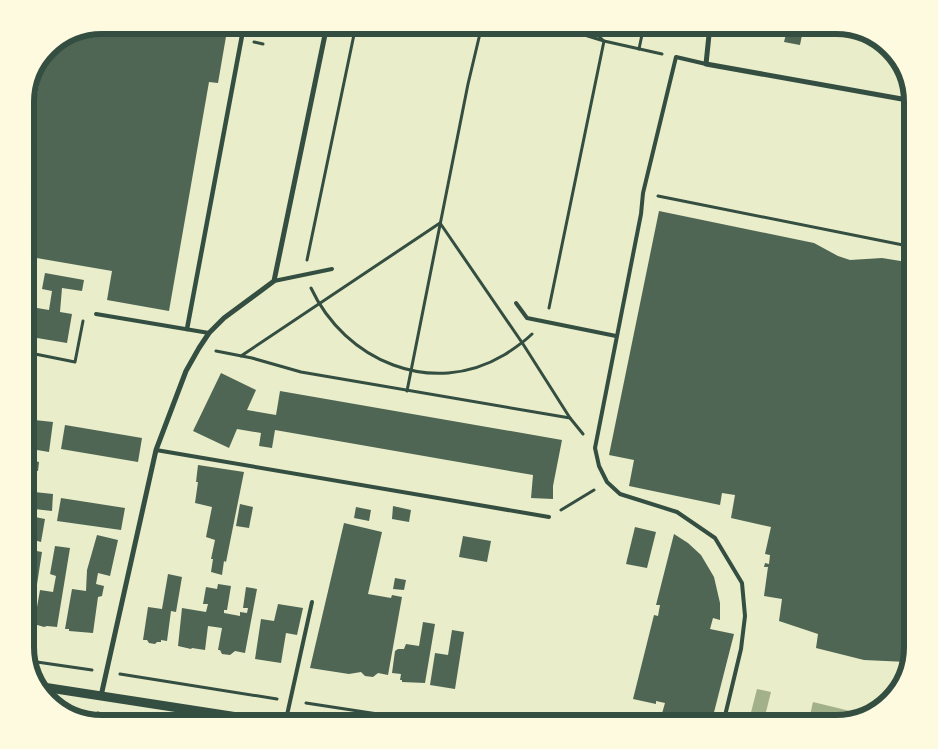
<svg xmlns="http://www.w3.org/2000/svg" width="938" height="749" font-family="'Roboto Serif',serif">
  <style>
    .water { fill: #a3b18a }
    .building { fill: #4f6655 }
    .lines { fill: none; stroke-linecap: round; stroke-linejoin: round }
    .path { stroke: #344e41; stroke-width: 3 }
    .service { stroke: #344e41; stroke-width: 4 }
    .pedestrian { stroke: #344e41; stroke-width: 4.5 }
    .minor { stroke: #344e41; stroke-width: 5 }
    .tertiary { stroke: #344e41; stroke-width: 9 }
    .rim { fill: none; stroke: #344e41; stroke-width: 6 }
  </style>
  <rect width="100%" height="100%" fill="#e9edc9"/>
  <g class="water">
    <path d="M757 689 771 692 763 724H748Z"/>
    <path d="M813 702 850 711 847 721 836 724H808Z"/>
  </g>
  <g class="building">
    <path d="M102 25H183L196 27 197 25H228L218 83 209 82 169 311 107 300 112 271 25 256V160L43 61 51 44Z"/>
    <path d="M778 25H804L800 45 784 42 786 34 776 32Z"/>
    <path d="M659 211 814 243 838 256 850 260 882 258 913 263V647L907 662 864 660 816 648 818 634 779 621 782 599 764 596 768 567H764L765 563 769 564 770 555 765 554 771 527 731 518 735 495 722 493 720 505 629 486 634 460 609 455Z"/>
    <path d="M45 273 84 280 82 291 62 288 60 312 72 314 67 343 25 336V306L49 310 52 291 42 289Z"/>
    <path d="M221 373 256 390 247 410 276 415 280 391 562 440 553 486V499L531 498 533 475 275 430 272 448 259 446 261 433 237 429 229 448 193 431Z"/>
    <path d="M25 419 53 422 49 452 37 450 35 461 39 462 38 471 25 470Z"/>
    <path d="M65 425 142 438 138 462 61 449Z"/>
    <path d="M198 465 244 472 226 562 224 561 222 575 211 572 213 559H211L215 540 206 537 212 507 195 503 198 482H196Z"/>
    <path d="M25 491 53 494 52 511 25 508Z"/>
    <path d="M61 498 125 508 121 530 57 521Z"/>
    <path d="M240 504 253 507 249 528 236 526Z"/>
    <path d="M393 506 411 510 409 522 392 519Z"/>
    <path d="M356 507 371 510 369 521 354 518Z"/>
    <path d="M30 516 45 519 41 542 34 540V536L27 535Z"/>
    <path d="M344 523 382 532 368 594 391 598 392 595 402 597 388 675 378 673 373 677 365 676 361 672 349 674 310 668Z"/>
    <path d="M635 527 656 532 647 568 626 564Z"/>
    <path d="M674 534 688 543 701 555 714 577 720 603V620L713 618 710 629 734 634 711 724H693L661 717 665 703 656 701V704L633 699 654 615 658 616 660 605H656Z"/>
    <path d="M97 535 118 540 110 576 98 573 96 584 104 586 102 596 98 597 93 633 69 631V629H65L72 589 86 591 87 570Z"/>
    <path d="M463 536 491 541 487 562 459 557Z"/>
    <path d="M55 546 70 548 57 627 47 626 44 627 34 624 40 590 53 592 56 576 50 574Z"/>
    <path d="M31 550 42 552 31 623H25V589Z"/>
    <path d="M168 574 182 577 176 612 171 611 167 641 161 640V642H157L155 644 149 643 147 640H143L148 607 162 609Z"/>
    <path d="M395 578 406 580 404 590 393 589Z"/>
    <path d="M218 584 231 586 227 610H224V613L240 616V612L247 613 248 608H243L246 587 257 589 245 653 235 651 230 655 222 654 220 650H218L222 628 208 626 205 650 192 648 191 649 178 646 182 608 206 612 208 604H203L206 587 217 589Z"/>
    <path d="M278 604 303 608 297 635 286 633 281 663 255 659 261 619 274 621Z"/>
    <path d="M423 622 435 624 425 683 402 682V680H400L401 674 392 673 395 651 398 649H404L406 644 419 646Z"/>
    <path d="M452 630 464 632 455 689 430 685 435 653 448 655Z"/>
  </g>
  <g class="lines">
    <g class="path">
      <path d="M552 25 604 41 662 54"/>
      <path d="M254 42 263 44"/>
      <path d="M639 49 644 25"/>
      <path d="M658 196 913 247"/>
      <path d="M307 260 356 25"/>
      <path d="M311 288C345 361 432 398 504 355 515 348 523 343 532 334"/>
      <path d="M549 308 604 41 586 25"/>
      <path d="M216 351 252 358 301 372 570 418"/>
      <path d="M25 352 75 362 83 321"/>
      <path d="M241 356 440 223 523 344 570 418 583 434"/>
      <path d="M407 391 468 84 482 25"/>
      <path d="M561 510 594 490"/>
      <path d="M30 661 92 670"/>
      <path d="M120 674 277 699"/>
      <path d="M306 703 443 724"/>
      <path d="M93 721 115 724"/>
      <path d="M97 722 98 713"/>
    </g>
    <g class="service">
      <path d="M706 64 676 57 643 193 641 214 595 448 599 466 607 482 620 494 677 512 715 538 742 583 745 616 741 649 723 724"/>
      <path d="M274 281 332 269"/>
      <path d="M516 303 527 318 616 336"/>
      <path d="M96 314 209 333"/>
      <path d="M156 450 549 517"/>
      <path d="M285 724 312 602"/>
    </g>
    <path class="pedestrian" d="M187 329 244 25"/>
    <g class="minor">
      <path d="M710 25 706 64 913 101"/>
      <path d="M101 696 156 450 186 371 199 348 209 333 224 318 274 281 327 25"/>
    </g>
    <path class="tertiary" d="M43 687 283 724"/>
  </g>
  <path d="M0 0H938V749H0ZM102 34H836A68 68 0 0 1 904 102V647A68 68 0 0 1 836 715H102A68 68 0 0 1 34 647V102A68 68 0 0 1 102 34Z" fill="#fefae0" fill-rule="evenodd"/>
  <path class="rim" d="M102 34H836A68 68 0 0 1 904 102V647A68 68 0 0 1 836 715H102A68 68 0 0 1 34 647V102A68 68 0 0 1 102 34Z"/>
</svg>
